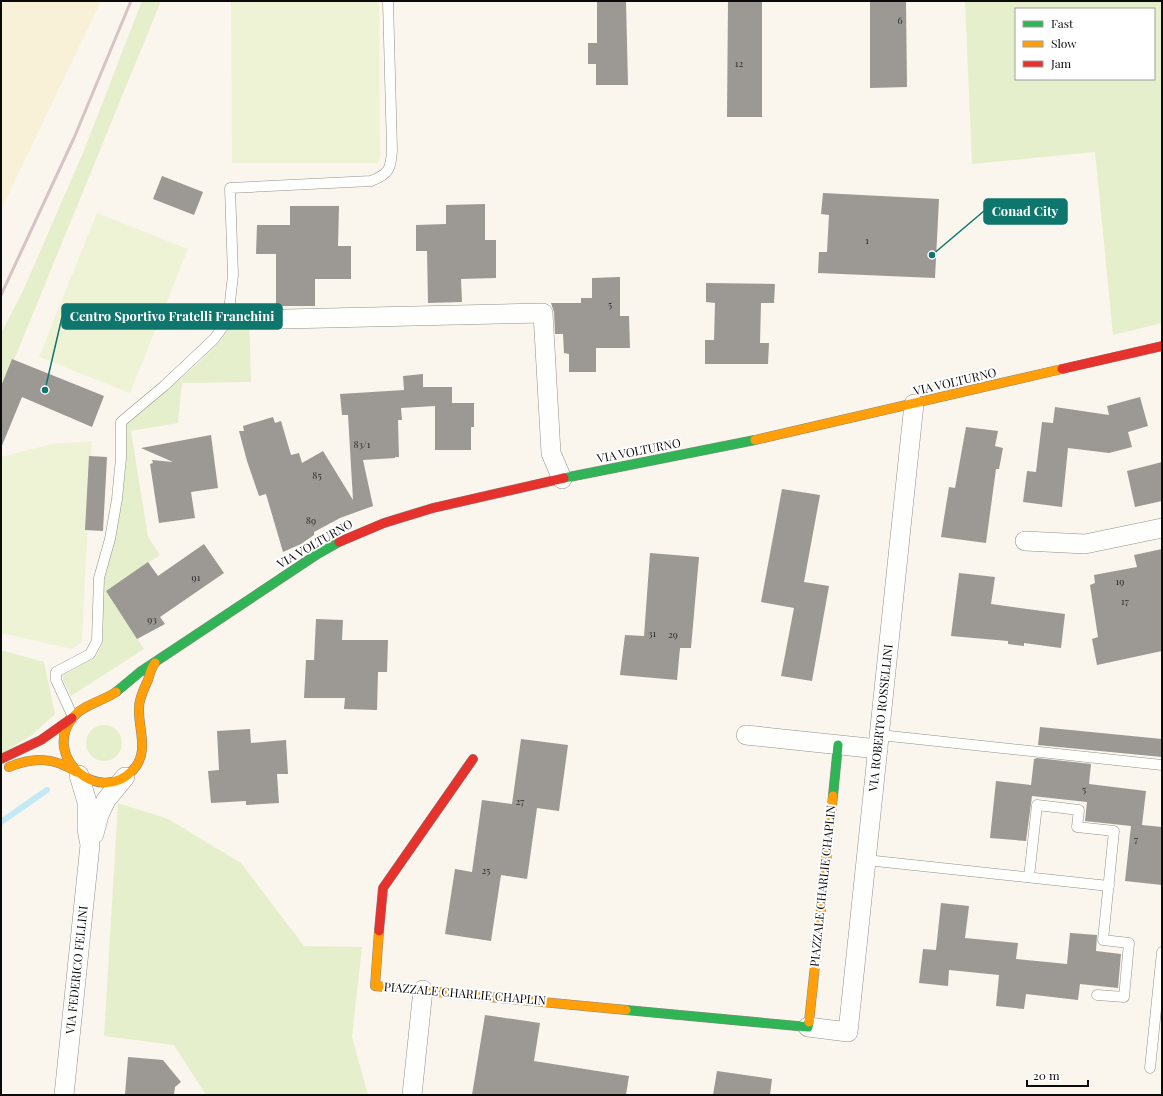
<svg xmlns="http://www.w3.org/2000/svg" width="1163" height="1096" font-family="'Playfair Display',serif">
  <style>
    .farmland { fill: #f8f1d8 }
    .green { fill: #e6efcb; fill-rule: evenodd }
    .pitch { fill: #eff3d6 }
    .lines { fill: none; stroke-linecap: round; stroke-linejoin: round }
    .stream { stroke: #c2e9f5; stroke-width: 6 }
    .building { fill: #9c9894 }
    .lane-casing { stroke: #92908c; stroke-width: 11 }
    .street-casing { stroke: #92908c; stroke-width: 20 }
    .fast-casing { stroke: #898783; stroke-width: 10 }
    .slow-casing { stroke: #898783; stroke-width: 10 }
    .jam-casing { stroke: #898783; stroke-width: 10 }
    .lane { stroke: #fefefc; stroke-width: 10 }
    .street { stroke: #fefefc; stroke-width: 19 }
    .fast { stroke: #30b455; stroke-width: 9 }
    .slow { stroke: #ff9f0a; stroke-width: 9 }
    .jam { stroke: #e5322d; stroke-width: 9 }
    .rail { stroke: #d7c3c4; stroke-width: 3 }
    .labels { text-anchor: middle; stroke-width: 4; stroke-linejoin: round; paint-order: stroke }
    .number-label { font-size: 10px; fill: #2e2e2c }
    .street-label { font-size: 12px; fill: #0a0a0a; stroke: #fff }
    .leader { fill: none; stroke: #0f766e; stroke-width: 1.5 }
    .callout-dot { fill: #0f766e; stroke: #fff; stroke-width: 1.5 }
    .callout { fill: #0f766e; stroke: #0f766e; stroke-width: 1.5 }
    .callout-label { font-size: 13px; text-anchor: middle; font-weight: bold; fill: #fff }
  </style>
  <rect width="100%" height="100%" fill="#faf6ed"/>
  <path class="farmland" d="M1 1H101L1 210Z"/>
  <g class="green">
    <path d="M142 1H161L14 360 12 359 1 385V333L22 293 83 153Z"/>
    <path d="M965 1H1162V323L1113 335 1095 152 972 164ZM1016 9H1154V79H1016Z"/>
    <path d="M249 314 251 382 182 383 178 423 131 431 148 537 160 555 106 591 144 649 71 696 63 680V675L92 659 98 653 103 642V588L122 496 126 463 125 427 127 423C158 396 193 371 221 340 229 330 234 315 249 314Z"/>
    <path d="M1 650 44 662 55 714 32 735 1 754Z"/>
    <circle cx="104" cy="743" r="18"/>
    <path d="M118 803 168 819 241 863 304 946 362 947 352 1037 368 1095H206L174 1045 104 1036Z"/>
  </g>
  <g class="pitch">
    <path d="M231 1H379L380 156 378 163H232Z"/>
    <path d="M97 213 188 249 130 393 39 357Z"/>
    <path d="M92 441 82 642 72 649 1 633V457L52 444Z"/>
  </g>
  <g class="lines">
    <path class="stream" d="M1 822 47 790"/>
  </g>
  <g class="building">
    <path d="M597 1H626L628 85H596V64H588V43H597Z"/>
    <path d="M728 1H762V117H727Z"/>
    <path d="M870 1H906L907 87 870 88Z"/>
    <path d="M162 176 203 192 194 215 153 199Z"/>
    <path d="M823 193 939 199 935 278 818 273 819 252H827L829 215 821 214Z"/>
    <path d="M485 204V240H496V278L461 279 462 302 428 303 427 251H416V225L446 224V205Z"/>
    <path d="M290 206H339L338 246H351V279H315V306H276V254H256L257 225H290Z"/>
    <path d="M620 277V316H629L630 348H596V372H569V354L564 353 563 334H555L554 312 551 303H581V298H592V278Z"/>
    <path d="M706 283 775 284 774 303H761L760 343H769L768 364H705V340H714L715 303 706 302Z"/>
    <path d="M12 359 104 396 92 427 22 397 1 448V386Z"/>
    <path d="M423 374V387H452V403H474V427H471V450H435V406L401 408 402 420H398L399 457H395V458L363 460 373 506 340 518 314 532V535L301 544 283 552 266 494 259 496 247 461 239 431H244L243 426 273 417 275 423 281 421 291 455 299 453 302 463 323 451 353 500 348 415H342L340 394 404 390 403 376Z"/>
    <path d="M1140 397 1148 426 1128 432 1132 447 1109 453 1068 448 1062 507 1023 502 1027 471 1036 472 1042 422 1053 423 1055 407 1109 415 1107 406Z"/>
    <path d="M966 427 998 431 995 446 1003 448 999 469H996L986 543 941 537 949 487 955 488Z"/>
    <path d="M211 435 218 488 191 492 195 518 159 523 150 464 153 463 152 460 173 462 141 448Z"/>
    <path d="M89 456 107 457 103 531 85 530Z"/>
    <path d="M1162 462V501L1135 507 1127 471Z"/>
    <path d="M782 489 820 495 804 582 829 586 812 681 781 676 794 608 761 602Z"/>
    <path d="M204 544 224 573 160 617 165 624 137 639 106 591 148 562 158 576Z"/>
    <path d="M1162 549V651L1097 665 1092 639 1098 637 1090 585 1095 583 1094 575 1137 567 1134 555Z"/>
    <path d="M650 553 699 557 691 648H680L677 680 620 675 625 635 644 636Z"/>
    <path d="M959 573 995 577 991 604 1065 614 1061 648 1024 643V646L1008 644V641L951 636Z"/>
    <path d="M316 619 343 620 342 640H388L387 672H378L377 710 344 709 345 698H304L306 660H314Z"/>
    <path d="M1040 727 1162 739V757L1038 745Z"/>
    <path d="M250 729 251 743 286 740 288 774H277L279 803 246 805V801L211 803 208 771 219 770 217 731Z"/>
    <path d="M521 739 568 745 559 811 537 808 527 879 501 875 491 941 445 934 455 869 472 872 482 800 512 804Z"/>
    <path d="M1037 758 1091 764 1089 784 1146 791 1142 825 1162 827V885L1125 881 1131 826 1085 821 1087 802 1032 796 1026 841 990 838 996 781 1031 785 1034 759Z"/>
    <path d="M941 903 969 906 965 938 1018 943 1016 959 1067 964 1070 933 1097 935 1096 951 1121 954 1118 988 1080 984 1078 1000 1026 994 1024 1009 996 1006 999 975 949 970 948 986 919 983 923 949 936 950Z"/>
    <path d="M485 1015 540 1023 534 1061 629 1076 626 1095H472Z"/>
    <path d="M128 1057 163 1060 181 1082 175 1087 174 1095H125Z"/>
    <path d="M717 1071 772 1079 770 1095H713Z"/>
  </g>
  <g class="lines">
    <defs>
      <g id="lane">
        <path d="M73 717 56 680V672L90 654 97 641 99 578 110 539 117 499 121 458V422L164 386 214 339 228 320 233 275 230 188 371 181C389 174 391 169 392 150L388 1"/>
        <path d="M880 735 1162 765"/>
        <path d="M866 860 1109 886"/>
        <path d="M1029 877 1037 805 1079 810 1077 827 1114 831 1103 940 1129 943 1124 997 1097 995"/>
        <path d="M1150 1068 1162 952"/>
      </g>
      <g id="street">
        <path d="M285 319 543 313 551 453 562 479"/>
        <path d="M1025 541 1085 544 1162 528"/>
        <path d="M746 735 878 749"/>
        <path d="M94 834 99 815 106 800 125 777"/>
        <path d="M808 1027 848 1032 914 404"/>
        <path d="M64 1095 90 845 87 829V802L79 775"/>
        <path d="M412 1095 423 990"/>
      </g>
      <g id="fast">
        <path d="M564 478 755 440"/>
        <path d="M116 692 140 672 316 555 339 542"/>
        <path d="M833 796 838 745"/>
        <path d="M626 1010 808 1027 809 1022"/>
      </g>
      <g id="slow">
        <path d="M755 440 1062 369"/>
        <path d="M116 692C103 701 85 704 74 716 40 755 98 807 133 770 150 752 138 729 139 708 139 698 144 689 148 680 150 673 151 668 155 663"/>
        <path d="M9 767C33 757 54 757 76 772"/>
        <path d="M379 931 375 986 626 1010"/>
        <path d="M809 1022 833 796"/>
      </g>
      <g id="jam">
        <path d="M1062 369 1162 346"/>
        <path d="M339 542 384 523 433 508 564 478"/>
        <path d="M1 759 41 740 72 718"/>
        <path d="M379 931 383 888 473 759"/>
      </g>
    </defs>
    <use href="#lane" class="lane-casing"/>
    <use href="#street" class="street-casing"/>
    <use href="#fast" class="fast-casing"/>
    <use href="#slow" class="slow-casing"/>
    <use href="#jam" class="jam-casing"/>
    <use href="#lane" class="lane"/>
    <use href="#street" class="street"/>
    <use href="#fast" class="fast"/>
    <use href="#slow" class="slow"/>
    <use href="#jam" class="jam"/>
    <path class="rail" d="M1 295 74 138 131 1"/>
  </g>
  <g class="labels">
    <g class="number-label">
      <text x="900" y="24">6</text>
      <text x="739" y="67">12</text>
      <text x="867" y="244">1</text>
      <text x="610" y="308">5</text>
      <text x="362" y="448">83/1</text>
      <text x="317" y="479">85</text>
      <text x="311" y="524">89</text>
      <text x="196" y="581">91</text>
      <text x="1120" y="585">19</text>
      <text x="1125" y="605">17</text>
      <text x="152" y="623">93</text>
      <text x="652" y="637">31</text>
      <text x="673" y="638">29</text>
      <text x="1084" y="793">5</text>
      <text x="520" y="805">27</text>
      <text x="1136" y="843">7</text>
      <text x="486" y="874">25</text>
    </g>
    <g class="street-label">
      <text transform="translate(955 382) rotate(-13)" y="4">VIA VOLTURNO</text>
      <text transform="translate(639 451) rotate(-11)" y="4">VIA VOLTURNO</text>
      <text transform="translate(315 544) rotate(-30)" y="4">VIA VOLTURNO</text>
      <text transform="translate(881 718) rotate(-84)" y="4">VIA ROBERTO ROSSELLINI</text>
      <text transform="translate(823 886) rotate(-84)" y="4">PIAZZALE CHARLIE CHAPLIN</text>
      <text transform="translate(77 970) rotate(-84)" y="4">VIA FEDERICO FELLINI</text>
      <text transform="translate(465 994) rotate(5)" y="4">PIAZZALE CHARLIE CHAPLIN</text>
    </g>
  </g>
  <path class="leader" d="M932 255L984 211M45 390L62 317"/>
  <g class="callout-dot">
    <circle cx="932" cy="255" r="4"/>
    <circle cx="45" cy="390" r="4"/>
  </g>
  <g class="callout">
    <rect x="984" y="199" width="83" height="25" rx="4"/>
    <rect x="62" y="304" width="220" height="25" rx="4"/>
  </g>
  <g class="callout-label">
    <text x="1025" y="216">Conad City</text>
    <text x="172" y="321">Centro Sportivo Fratelli Franchini</text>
  </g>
  <rect width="1163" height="1096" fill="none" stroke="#0a0a0a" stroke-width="4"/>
  <rect x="1015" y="8" width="140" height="72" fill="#ffffff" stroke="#9d9d9d"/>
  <rect x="1023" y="21" width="20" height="6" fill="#30b455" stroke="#9d9d9d"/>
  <text x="1051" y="28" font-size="12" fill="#0a0a0a">Fast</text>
  <rect x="1023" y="41" width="20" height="6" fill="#ff9f0a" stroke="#9d9d9d"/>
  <text x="1051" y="48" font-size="12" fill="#0a0a0a">Slow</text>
  <rect x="1023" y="61" width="20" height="6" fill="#e5322d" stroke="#9d9d9d"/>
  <text x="1051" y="68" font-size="12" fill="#0a0a0a">Jam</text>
  <path d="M1027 1080v6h61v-6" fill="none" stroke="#0a0a0a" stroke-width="2"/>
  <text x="1033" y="1080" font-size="12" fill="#0a0a0a" stroke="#ffffff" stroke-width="3" paint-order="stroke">20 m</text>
</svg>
